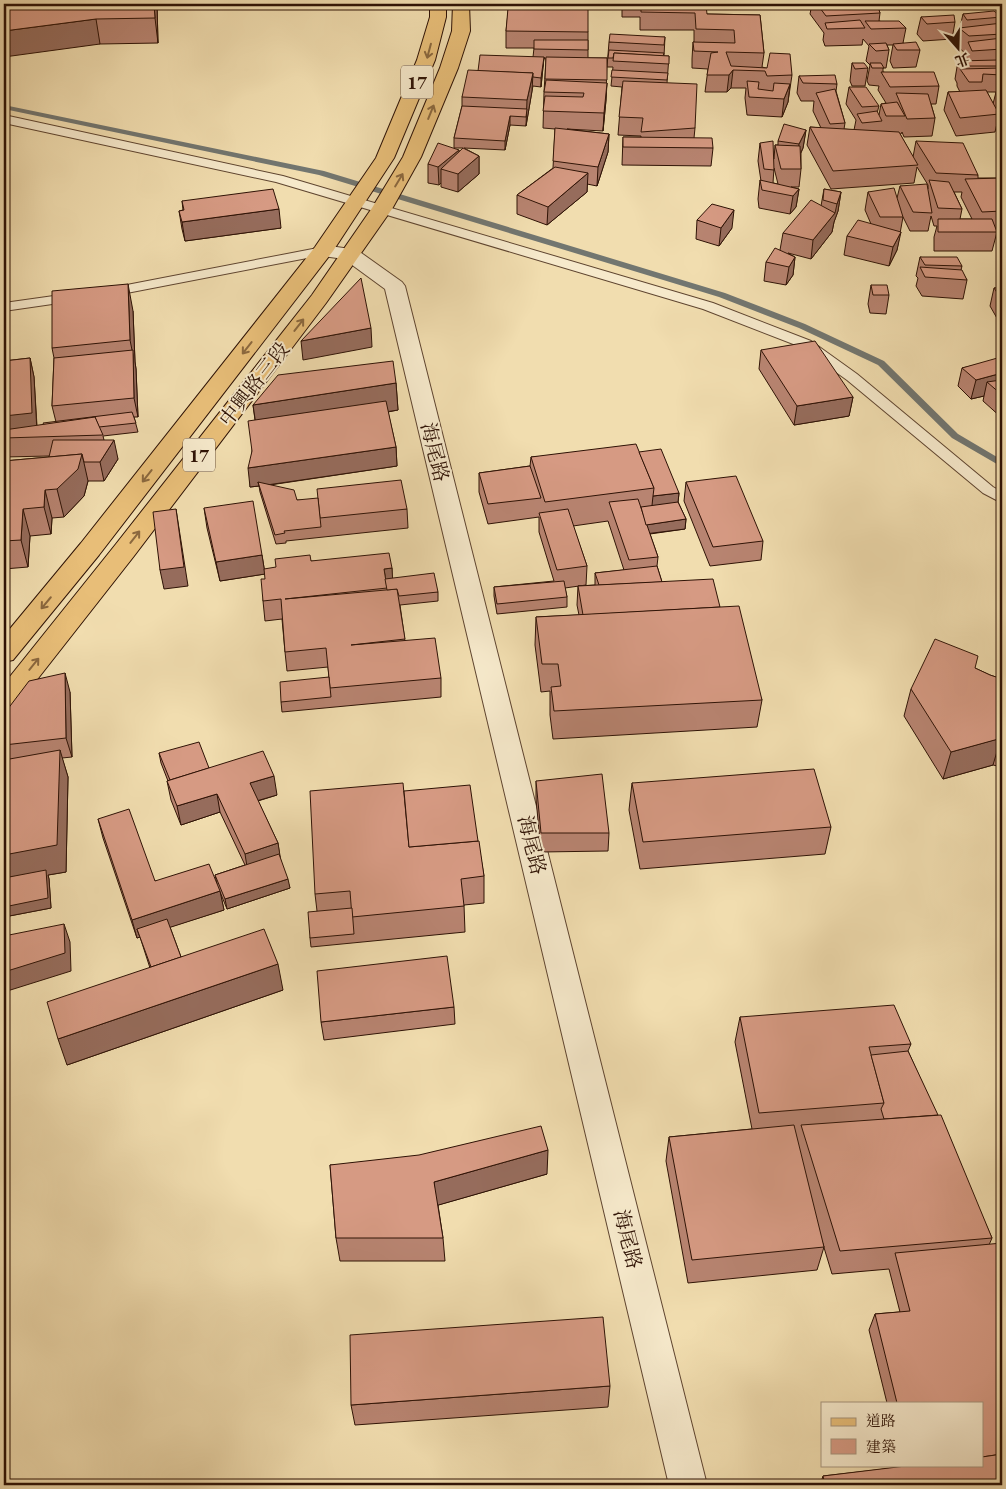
<svg xmlns="http://www.w3.org/2000/svg" width="1006" height="1489" font-family="'EB Garamond','Noto Serif TC',serif">
  <style>
    .lines { fill: none; stroke-linecap: round; stroke-linejoin: round }
    .stream { fill: #727670; fill-rule: evenodd }
    .service-casing { stroke: #5f4530; stroke-width: 2 }
    .minor-casing { stroke: #5f4530; stroke-width: 2 }
    .primary-casing { stroke: #2e1205; stroke-width: 2 }
    .service { fill: #f6e9cb; fill-rule: evenodd }
    .minor { fill: #f6e9cb; fill-rule: evenodd }
    .primary { fill: #e8be78; fill-rule: evenodd }
    .wall { fill: #b88471; stroke: #2e1205; fill-rule: evenodd }
    .shaded-wall { fill: #966c5c; stroke: #2e1205 }
    .building { fill: #d69a83; stroke: #2e1205 }
    .oneway { stroke: #8b683e }
    .labels { text-anchor: middle; stroke-width: 4; stroke-linejoin: round; paint-order: stroke }
    .shield { fill: #f6e9cb; stroke: #6a5240; stroke-width: 1 }
    .shield-label { font-size: 19px; font-weight: bold; fill: #2e1205 }
    .street-label { font-size: 20px; fill: #2e1205; stroke: #f6e9cb }
  </style>
  <rect width="100%" height="100%" fill="#f1ddaf"/>
  <filter id="stains"><feTurbulence type="fractalNoise" baseFrequency=".004" numOctaves="4"/><feColorMatrix values="0 0 0 0 .2 0 0 0 0 .09 0 0 0 0 .02 0 0 0 .5 -.17"/></filter>
  <radialGradient id="worn" r=".72"><stop offset=".6" stop-color="#630" stop-opacity="0"/><stop offset="1" stop-color="#630" stop-opacity=".3"/></radialGradient>
  <g class="lines">
    <path class="stream" d="M4 105 324 171 725 293 805 324 884 361 958 434 1002 460V467L952 438 878 365 799 328 719 297 319 175 4 109Z"/>
    <defs>
      <g id="service">
        <path d="M4 115 283 176 713 303 811 341 857 374 993 487 1002 492V503L983 493 847 380 801 347 703 309 276 182 4 123Z"/>
        <path d="M323 247 329 251 328 254 106 297 99 293 106 289Z"/>
        <path d="M75 293 82 297 80 300 4 311V303Z"/>
      </g>
      <path id="minor" d="M323 245 357 250 402 282 405 286 707 1485H669L385 289 344 259 316 255 313 251 316 247Z"/>
      <g id="primary">
        <path d="M430 4H446V17L435 60 394 158 333 251 99 555 13 660 4 662V636L81 543 315 247 376 158 417 60 430 17Z"/>
        <path d="M453 4H469L470 31 458 68 421 157 392 209 326 303 134 556 14 709 4 712V684L116 544 312 295 372 208 403 157 440 68 452 31Z"/>
      </g>
    </defs>
    <use href="#service" class="service-casing"/>
    <use href="#minor" class="minor-casing"/>
    <use href="#primary" class="primary-casing"/>
    <use href="#service" class="service"/>
    <use href="#minor" class="minor"/>
    <use href="#primary" class="primary"/>
  </g>
  <g class="wall">
    <path d="M4 4H157L158 43 100 44Z"/>
    <path d="M509 4H576V9L588 32V58H607L606 100 603 131 567 129 609 134 608 152 597 186 587 184V192L547 225 517 214V195L553 168 555 129 543 128 544 92 546 59 544 58 541 87 533 86 532 91 526 126 510 125 505 150 464 148 479 156V174L458 192 441 187V183L439 185 428 183V164L459 150V152L463 148H454V138L462 106V97L478 71 533 57 534 48H506V31Z"/>
    <path d="M622 4 687 5 707 14 760 15 764 53 762 67 792 75 788 102 782 117 747 115 745 98 746 88H731L727 92H705L708 69 692 68V59L693 42H694V30H640V17H622Z"/>
    <path d="M812 4H877L880 13 879 21 906 28 903 43 920 50 916 67 893 68 890 61 893 45H887L889 50 886 68H883V72L939 86 936 104H931L935 118 932 136 904 137 902 132 901 134H900L913 157 916 141 978 175V178H1002V229H996L997 232 992 251H934V237L937 226H934L931 216 928 231H910L903 217 897 250 889 266 844 255 847 236 871 224 865 210 868 192 897 198 900 186 928 189V185L917 167 914 183 831 189 807 145 810 127 821 128 813 111 814 101H801L797 93 799 76 837 84 836 91 845 123 844 129 854 130 856 120 846 104 849 87 879 106 877 113 879 115 881 104 886 103 878 90 879 86 869 85 867 81 870 65 866 61 869 46 863 39 862 45 825 46 823 40 824 33 810 14ZM954 192H962L961 197 972 219H960L962 209Z"/>
    <path d="M963 14 1002 17 1001 23H1002V66H1000V68H1002V127L998 119 995 132 956 136 944 110 948 92H960L957 86V83L955 79 958 61H965V60L966 54 956 45ZM987 92H998H996L993 104Z"/>
    <path d="M921 17 955 22 952 39 923 41 917 34Z"/>
    <path d="M665 37 664 56H669L667 83 695 128 694 138 713 148 711 166 622 165 623 137H641V136L618 135 622 87 611 86 613 67H607L609 42Z"/>
    <path d="M852 63 868 68 865 86H852L850 81Z"/>
    <path d="M806 130 803 148 801 153V169L799 187H791L799 189 796 207 790 214 759 208 758 199 760 180 761 181 758 161 760 143 774 159 775 145H778V141ZM774 168 778 184 773 183Z"/>
    <path d="M824 189 841 192 838 211 834 222 832 232 811 259 788 253 795 257 793 275 786 285 764 281 766 262 780 250 783 233 821 206Z"/>
    <path d="M182 201 281 228 185 241 182 229 179 211 183 210Z"/>
    <path d="M697 220 732 228 719 246 696 239Z"/>
    <path d="M920 257 962 266 961 270 967 280 963 299 922 296 916 286 918 278 916 276Z"/>
    <path d="M871 285 889 295 886 314 870 313 868 304Z"/>
    <path d="M994 288H1002V327L990 306Z"/>
    <path d="M133 311 135 362 136 369 138 417H134L138 432 103 436 104 440 118 459 104 481H88L84 496 64 517 52 518 51 534 30 536 28 567 4 569V461L49 457V456L4 457V361L30 358 34 377 37 426 56 422 52 406 54 358 52 348Z"/>
    <path d="M761 350 853 397 849 416 794 425 759 369Z"/>
    <path d="M1002 359V418L983 401 984 396 971 399 958 386 962 368Z"/>
    <path d="M396 383 398 410 388 412 396 447 397 466 270 485 297 500 407 509 408 528 286 541V543L276 544 260 492 259 486 250 487 252 451 255 420 253 405Z"/>
    <path d="M639 452 679 493 678 502 686 519 685 529 650 534 658 557 657 566 662 582 720 607 762 700 757 727 553 739 550 715V691L541 692 535 645 536 617 579 615 577 605 578 586 595 585V573L624 570 608 521 573 526 587 566 586 585 565 588 567 597V607L497 614 494 596V587L554 581 539 532V517L488 524 479 492V473L530 466 531 457Z"/>
    <path d="M686 482 763 541 761 560 710 566 684 501Z"/>
    <path d="M204 508 262 555 265 574 220 581 207 528Z"/>
    <path d="M311 561 392 568V578L438 592V601L400 605 405 641 441 678V697L282 712 281 702 329 677 328 667 287 671 285 652 282 619 265 621 263 601 265 579 276 567Z"/>
    <path d="M975 668 990 675 1002 679V767L993 765 943 779 904 716 911 689Z"/>
    <path d="M70 692 72 757 62 758 68 777 66 872 48 875 49 879 51 908 4 917V714Z"/>
    <path d="M159 753 209 768 277 795 258 801 278 843 280 858 290 888 227 909 220 892 224 910 170 927 181 957 283 990 67 1065 150 968 140 937 137 938 103 838 98 819 155 881 217 884 215 875 245 865 220 812 181 825 171 800 167 781H168L161 763Z"/>
    <path d="M536 781 609 833 608 851 541 852 536 799Z"/>
    <path d="M632 783 831 827 825 854 640 869 629 810Z"/>
    <path d="M404 791 478 841 484 876V903L464 905 465 932 311 947 310 938 317 911 315 894Z"/>
    <path d="M454 1007 455 1024 324 1040 321 1022Z"/>
    <path d="M740 1017 911 1044 908 1051 992 1238 989 1245 1002 1485H820L823 1476 902 1467V1465H982V1403H887L869 1330 875 1314 900 1312 889 1269 832 1274 822 1241 824 1247 817 1270 688 1283 666 1161 669 1137 752 1129 735 1042Z"/>
    <path d="M330 1165 547 1174 438 1205 443 1238 445 1261H340L336 1238Z"/>
    <path d="M610 1386 608 1407 355 1425 351 1405Z"/>
  </g>
  <g class="shaded-wall">
    <path d="M154 4H157L158 43 155 18Z"/>
    <path d="M96 19 100 44 4 57V31Z"/>
    <path d="M544 57 543 66 541 87V78Z"/>
    <path d="M733 70 731 88 727 92 729 75Z"/>
    <path d="M533 73 532 91 526 126 527 100Z"/>
    <path d="M607 83 606 100 603 131 604 113Z"/>
    <path d="M790 84 788 102 782 117 784 99Z"/>
    <path d="M510 116V125L505 150V141Z"/>
    <path d="M806 130 803 148 796 162 799 144Z"/>
    <path d="M609 134 608 152 597 186 598 167Z"/>
    <path d="M459 150V168L441 169V183L439 185 438 167Z"/>
    <path d="M479 156V174L458 192V174Z"/>
    <path d="M588 173 587 192 547 225 548 207Z"/>
    <path d="M799 189 796 207 790 214 793 196Z"/>
    <path d="M841 192 838 211 834 222 832 232 811 259 813 240 835 213 837 204Z"/>
    <path d="M279 209 281 228 185 241 182 222Z"/>
    <path d="M734 210 732 228 719 246 721 228Z"/>
    <path d="M901 232 897 250 889 266 893 247Z"/>
    <path d="M795 257 793 275 786 285 789 267Z"/>
    <path d="M128 284 133 311 135 362 136 369 138 417 134 398 133 355 130 340Z"/>
    <path d="M371 328 372 347 303 360 301 341Z"/>
    <path d="M30 358 34 377 37 432 4 436V416Z"/>
    <path d="M1002 373V390L987 382 984 396 971 399 976 380Z"/>
    <path d="M396 383 398 410 257 432 253 405Z"/>
    <path d="M853 397 849 416 794 425 797 406Z"/>
    <path d="M114 440 118 459 104 481 100 462Z"/>
    <path d="M396 447 397 466 260 486 258 482 259 486 250 487 248 468Z"/>
    <path d="M82 454 88 481 84 496 64 517 57 489Z"/>
    <path d="M45 490 52 518 51 534 44 507Z"/>
    <path d="M679 493 677 512 651 515 653 496Z"/>
    <path d="M23 509 30 536 28 567 21 540Z"/>
    <path d="M176 509 188 586 164 589 160 570Z"/>
    <path d="M686 519 685 529 645 534V525Z"/>
    <path d="M262 555 265 574 220 581 216 562Z"/>
    <path d="M392 568 393 587 387 588 384 569Z"/>
    <path d="M65 673 70 692 72 757 66 738Z"/>
    <path d="M1001 738 993 765 943 779 951 752Z"/>
    <path d="M60 750 68 777 66 872 48 875 49 879 51 908 4 917V855Z"/>
    <path d="M274 776 277 795 253 802 250 783Z"/>
    <path d="M217 794 220 812 181 825 177 806Z"/>
    <path d="M278 843 281 862 248 873 245 854Z"/>
    <path d="M288 879 290 888 227 909 225 899Z"/>
    <path d="M220 891 224 910 140 937 137 929 140 937 137 938 132 920Z"/>
    <path d="M64 924 70 942 71 971 4 992V972Z"/>
    <path d="M278 964 283 990 67 1065 58 1039Z"/>
    <path d="M548 1150 547 1174 435 1206 434 1182Z"/>
  </g>
  <g class="building">
    <path d="M4 4H154L155 18 96 19 4 31Z"/>
    <path d="M622 4H687V5L641 4 640 8H623Z"/>
    <path d="M641 4 706 5 707 14 760 15 764 53 726 52 731 66 767 68 770 53 790 54 792 75 767 76 765 71 733 70 729 75H707L711 53 718 52 694 51 693 42 735 43 734 30 696 29 695 13 641 12Z"/>
    <path d="M817 4H877L880 13 826 16Z"/>
    <path d="M508 8 588 9V32L506 31Z"/>
    <path d="M994 11 1002 17 967 20 963 14Z"/>
    <path d="M954 15 955 22 927 24 921 17Z"/>
    <path d="M860 20 865 28 827 29 825 23Z"/>
    <path d="M865 21H899L906 28 871 29Z"/>
    <path d="M1002 23V34L969 36 959 28Z"/>
    <path d="M610 34 665 37 664 45 609 42Z"/>
    <path d="M1002 38V49L972 51 968 42Z"/>
    <path d="M534 40H588V50L534 49Z"/>
    <path d="M916 42 920 50H897L893 44Z"/>
    <path d="M886 43 889 50 876 51 869 44Z"/>
    <path d="M609 50 664 53 663 56 614 53 613 58H608Z"/>
    <path d="M614 53 669 56V64L613 61Z"/>
    <path d="M480 55 544 57 541 78 533 77V73L478 71Z"/>
    <path d="M546 57 607 58V80L545 79Z"/>
    <path d="M997 60 1000 66H962L958 61Z"/>
    <path d="M852 63H864L868 68 855 69Z"/>
    <path d="M870 63H881L884 68H872Z"/>
    <path d="M1002 68V75L983 74 982 82H969L960 69Z"/>
    <path d="M468 70 533 73 527 100 462 97Z"/>
    <path d="M612 70 668 73 667 80 611 77Z"/>
    <path d="M881 72H934L939 86 890 87Z"/>
    <path d="M835 75 837 84 803 83 799 76Z"/>
    <path d="M546 80 607 83 604 113 543 111 545 96 583 97 584 93 544 92Z"/>
    <path d="M623 81 697 84 695 128 641 132 643 118 619 117Z"/>
    <path d="M747 81 759 82 758 89 773 91 774 83 790 84 784 99 749 97Z"/>
    <path d="M849 87H866L879 106 862 107Z"/>
    <path d="M835 89 845 123 830 124 816 93Z"/>
    <path d="M986 90 999 114 960 118 948 92Z"/>
    <path d="M996 92H1002V103Z"/>
    <path d="M896 93 928 94 935 118 907 119Z"/>
    <path d="M897 102 905 116H886L881 104Z"/>
    <path d="M462 106 527 109 526 117 510 116 505 141 454 138Z"/>
    <path d="M877 111 882 121 862 123 857 114Z"/>
    <path d="M784 124 806 130 799 144 778 141Z"/>
    <path d="M810 127 899 132 918 165 833 171Z"/>
    <path d="M555 128 609 134 598 167 553 161Z"/>
    <path d="M623 137 712 138 713 148 623 147Z"/>
    <path d="M773 141 774 170 764 169 760 143Z"/>
    <path d="M916 141 963 143 978 175 936 173Z"/>
    <path d="M438 143 459 150 438 167 428 164Z"/>
    <path d="M775 145 800 146 801 169H781Z"/>
    <path d="M463 148 479 156 458 174 441 169Z"/>
    <path d="M555 167 588 173 548 207 517 195Z"/>
    <path d="M1002 178V211L982 212 965 179Z"/>
    <path d="M760 180 799 189 793 196 762 190Z"/>
    <path d="M929 180 949 182 962 209 938 208Z"/>
    <path d="M927 184 932 213 913 212 900 186Z"/>
    <path d="M894 188 903 217H880L868 192Z"/>
    <path d="M273 189 279 209 182 222 179 211 184 210 182 201Z"/>
    <path d="M824 189 841 192 837 204 823 200Z"/>
    <path d="M811 200 835 213 813 240 783 233Z"/>
    <path d="M712 204 734 210 721 228 697 220Z"/>
    <path d="M938 219H992L997 232H938Z"/>
    <path d="M858 220 901 232 893 247 847 236Z"/>
    <path d="M775 248 795 257 789 267 766 262Z"/>
    <path d="M920 257H957L962 266 925 265Z"/>
    <path d="M920 267 962 270 967 280 925 277Z"/>
    <path d="M361 278 371 328 301 341Z"/>
    <path d="M128 284 130 340 52 348V291Z"/>
    <path d="M871 285H887L889 295H873Z"/>
    <path d="M994 288H1002V300Z"/>
    <path d="M815 341 853 397 797 406 761 350Z"/>
    <path d="M133 350 134 398 52 406 54 358Z"/>
    <path d="M1001 357 1002 359V373L976 380 962 368Z"/>
    <path d="M30 358 32 413 4 416V361Z"/>
    <path d="M393 361 396 383 253 405 278 375Z"/>
    <path d="M1001 380 1002 381V395L987 382Z"/>
    <path d="M386 401 396 447 248 468 252 451 248 421Z"/>
    <path d="M132 412 136 423 99 427 95 417 44 425 43 423Z"/>
    <path d="M95 417 103 435 4 438V430Z"/>
    <path d="M53 440H114L100 462H84L82 454 49 457Z"/>
    <path d="M636 444 654 488 545 502 531 457Z"/>
    <path d="M661 449 679 493 653 496 654 488 639 452Z"/>
    <path d="M82 454 78 469 57 489 45 490 44 507 23 509 21 540 4 541V461Z"/>
    <path d="M530 466 541 498 488 504 479 473Z"/>
    <path d="M736 476 763 541 713 547 686 482Z"/>
    <path d="M401 480 407 509 320 518 317 489Z"/>
    <path d="M258 482 294 490 297 500 318 498 321 527 284 531 285 533 275 535Z"/>
    <path d="M638 499 658 557 629 560 609 502Z"/>
    <path d="M253 501 262 555 216 562 204 508Z"/>
    <path d="M678 502 686 519 646 525 641 507Z"/>
    <path d="M176 509 184 567 160 570 153 512Z"/>
    <path d="M568 509 587 566 557 570 539 513Z"/>
    <path d="M389 553 392 568 384 569 387 588 285 599 397 589 405 639 351 645 435 638 441 678 330 688 326 648 285 652 281 599 263 601 261 579H265L264 569 276 567 275 559 310 555 311 561Z"/>
    <path d="M657 566 662 582 599 585 595 573Z"/>
    <path d="M434 573 438 592 399 596 397 589 387 590 385 579Z"/>
    <path d="M713 579 720 607 583 615 578 586Z"/>
    <path d="M564 581 567 597 497 604 494 587Z"/>
    <path d="M739 606 762 700 554 711 551 687 561 686 558 664H542L536 617Z"/>
    <path d="M935 639 978 656 975 668 990 675 1002 679V738L951 752 911 689Z"/>
    <path d="M65 673 66 738 4 745V714L29 681Z"/>
    <path d="M329 677 331 697 281 702 280 682Z"/>
    <path d="M199 742 209 768 170 780 159 753Z"/>
    <path d="M60 750 57 845 4 855V760Z"/>
    <path d="M263 751 274 776 250 783 278 843 245 854 217 794 177 806 167 781Z"/>
    <path d="M814 769 831 827 643 842 632 783Z"/>
    <path d="M602 774 609 833H541L536 781Z"/>
    <path d="M403 783 409 847 479 841 484 876 461 879 464 906 352 917 350 891 315 894 310 791Z"/>
    <path d="M470 785 478 841 409 847 404 791Z"/>
    <path d="M129 809 155 881 209 864 220 891 132 920 98 819Z"/>
    <path d="M279 854 288 879 225 899 215 875Z"/>
    <path d="M46 870 48 898 4 907V878Z"/>
    <path d="M352 908 354 934 310 938 308 912Z"/>
    <path d="M167 919 181 957 151 967 137 929Z"/>
    <path d="M64 924 65 953 4 972V936Z"/>
    <path d="M264 929 278 964 58 1039 47 1002Z"/>
    <path d="M447 956 454 1007 321 1022 317 971Z"/>
    <path d="M894 1005 911 1044 869 1047 884 1103 759 1113 740 1017Z"/>
    <path d="M908 1051 938 1115 884 1119 881 1109 884 1103 871 1055Z"/>
    <path d="M941 1115 992 1238 840 1251 801 1125Z"/>
    <path d="M794 1125 824 1247 692 1260 669 1137Z"/>
    <path d="M541 1126 548 1150 434 1182 443 1238H336L330 1165 419 1155Z"/>
    <path d="M1002 1243V1454L982 1457V1403H897L875 1314 910 1311 895 1253Z"/>
    <path d="M603 1317 610 1386 351 1405 350 1335Z"/>
    <path d="M1002 1454V1485H825L823 1476 914 1465H982V1457Z"/>
  </g>
  <defs><path id="oneway-shaft" d="M-6 0H5M1.5-3L5.5 0L1.5 3" fill="none" stroke-width="1.6" stroke-linecap="round" stroke-linejoin="round" transform="scale(1.25)"/></defs>
  <g class="oneway">
    <use href="#oneway-shaft" transform="translate(429 51) rotate(105)"/>
    <use href="#oneway-shaft" transform="translate(431 112) rotate(-68)"/>
    <use href="#oneway-shaft" transform="translate(399 180) rotate(-59)"/>
    <use href="#oneway-shaft" transform="translate(299 325) rotate(-52)"/>
    <use href="#oneway-shaft" transform="translate(247 348) rotate(128)"/>
    <use href="#oneway-shaft" transform="translate(147 476) rotate(128)"/>
    <use href="#oneway-shaft" transform="translate(135 537) rotate(-52)"/>
    <use href="#oneway-shaft" transform="translate(46 603) rotate(130)"/>
    <use href="#oneway-shaft" transform="translate(34 664) rotate(-51)"/>
  </g>
  <g class="labels">
    <g class="shield">
      <rect x="401" y="65.5" width="32" height="33" rx="4"/>
      <rect x="183" y="438.5" width="32" height="33" rx="4"/>
    </g>
    <g class="shield-label">
      <text x="417" y="89">17</text>
      <text x="199" y="462">17</text>
    </g>
    <g class="street-label">
      <text transform="translate(254 384) rotate(-52)" y="7">中興路三段</text>
      <text transform="translate(435 452) rotate(76)" y="7">海尾路</text>
      <text transform="translate(532 845) rotate(76)" y="7">海尾路</text>
      <text transform="translate(628 1239) rotate(76)" y="7">海尾路</text>
    </g>
  </g>
  <rect width="1006" height="1489" fill="none" stroke="#f1ddaf" stroke-width="20"/>
  <rect x="5" y="5" width="996" height="1479" fill="none" stroke="#2e1205" stroke-width="2.5"/>
  <rect x="10" y="10" width="986" height="1469" fill="none" stroke="#2e1205"/>
  <rect x="821" y="1402" width="162" height="65" fill="#f6e9cb" stroke="#a6937c"/>
  <rect x="831" y="1418" width="25" height="8" fill="#e8be78" stroke="#a6937c"/>
  <text x="866" y="1426" font-size="15" fill="#2e1205">道路</text>
  <rect x="831" y="1439" width="25" height="15" fill="#d69a83" stroke="#a6937c"/>
  <text x="866" y="1452" font-size="15" fill="#2e1205">建築</text>
  <g transform="translate(958 48) rotate(160)" stroke="#f6e9cb" stroke-width="4" paint-order="stroke">
  <path d="M0-4L9 19L0 12L-9 19Z" fill="#2e1205"/>
  <text y="-8" font-size="14" font-weight="bold" text-anchor="middle" fill="#2e1205">北</text>
  </g>
  <rect width="100%" height="100%" filter="url(#stains)"/>
  <rect width="100%" height="100%" fill="url(#worn)"/>
</svg>
